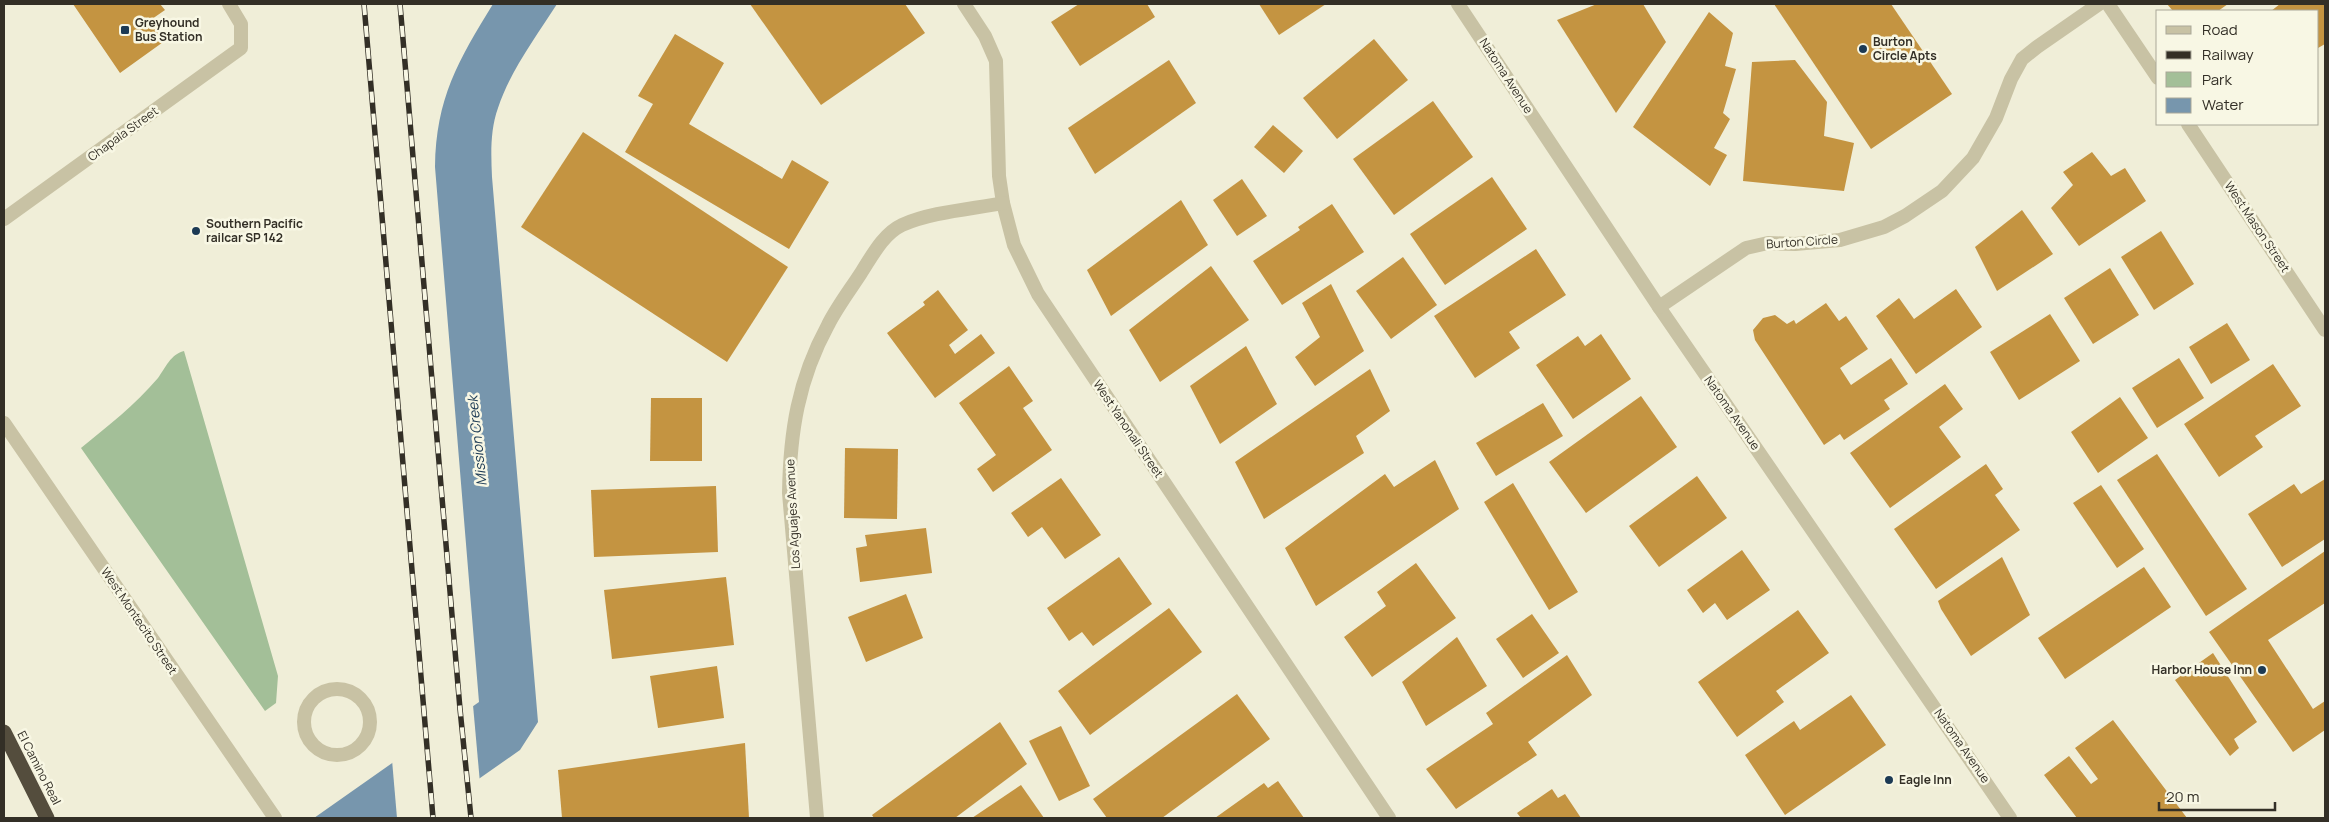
<svg xmlns="http://www.w3.org/2000/svg" width="2329" height="822" font-family="Manrope,sans-serif">
  <style>
    .green { fill: #a3bf98 }
    .water { fill: #7796ad }
    .pier { fill: #f0eed8 }
    .building { fill: #c49441 }
    .lines { fill: none; stroke-linecap: round; stroke-linejoin: round }
    .service { stroke: #c8c2a4; stroke-width: 14 }
    .minor { stroke: #c8c2a4; stroke-width: 14 }
    .tertiary { stroke: #c8c2a4; stroke-width: 14 }
    .motorway { stroke: #544d3d; stroke-width: 15 }
    .rail-casing { stroke: #332f26; stroke-width: 5.5 }
    .rail { stroke: #f8f7e4; stroke-width: 4; stroke-dasharray: 11; stroke-linecap: butt }
    .poi-dot { fill: #1c3a54; stroke: #f8f7e4; stroke-width: 2 }
    .labels { text-anchor: middle; stroke-width: 5; stroke-linejoin: round; paint-order: stroke }
    .poi-label { font-size: 12px; font-weight: bold; fill: #332f26; stroke: #f8f7e4; text-anchor: start }
    .street-label { font-size: 12px; fill: #332f26; stroke: #f8f7e4 }
    .water-label { font-size: 14px; font-style: italic; fill: #1c3a54; stroke: #f8f7e4 }
  </style>
  <rect width="100%" height="100%" fill="#f0eed8"/>
  <path class="green" d="M184 351 278 676 276 703 265 711 81 448C108 426 135 405 158 378 166 367 170 355 184 351Z"/>
  <path class="water" d="M493 4H557C536 37 510 71 498 108 490 130 491 155 492 177L538 722 520 750 423 818H314L479 702 435 167C436 98 458 61 493 4Z"/>
  <path class="pier" d="M473 705 480 783 427 818H397L392 760Z"/>
  <g class="building">
    <path d="M73 4H160L165 10 152 19 166 40 120 73Z"/>
    <path d="M750 4H905L925 33 821 105Z"/>
    <path d="M1079 4H1147L1155 17 1080 66 1051 22Z"/>
    <path d="M1259 4H1326L1279 35Z"/>
    <path d="M1597 4H1643L1666 42 1616 113 1557 20Z"/>
    <path d="M1774 4H1891L1952 94 1871 149Z"/>
    <path d="M2167 4H2228L2218 11H2173Z"/>
    <path d="M2280 4H2325V44L2318 48V11H2271Z"/>
    <path d="M1709 12 1733 33 1725 66 1736 69 1723 113 1730 119 1714 148 1727 155 1710 186 1633 127Z"/>
    <path d="M675 34 724 63 689 124 782 179 792 160 829 182 789 249 625 152 653 104 638 96Z"/>
    <path d="M1374 39 1408 80 1337 139 1303 98Z"/>
    <path d="M1169 60 1196 103 1095 174 1068 128Z"/>
    <path d="M1795 60 1827 102 1824 136 1854 143 1844 191 1743 181 1752 62Z"/>
    <path d="M1433 101 1473 157 1394 215 1353 159Z"/>
    <path d="M1273 125 1303 151 1284 173 1254 147Z"/>
    <path d="M583 132 788 267 727 362 521 227Z"/>
    <path d="M2092 152 2111 176 2125 168 2146 201 2079 246 2051 208 2073 185 2063 172Z"/>
    <path d="M1492 177 1527 229 1445 285 1410 234Z"/>
    <path d="M1242 179 1267 216 1237 236 1213 200Z"/>
    <path d="M1181 200 1208 245 1111 316 1087 270Z"/>
    <path d="M1332 204 1364 252 1282 305 1253 261 1300 230 1298 227Z"/>
    <path d="M2022 210 2053 254 1997 291 1975 247Z"/>
    <path d="M2161 231 2194 284 2154 310 2121 257Z"/>
    <path d="M1536 249 1566 295 1509 332 1520 348 1475 378 1434 316Z"/>
    <path d="M1403 257 1437 305 1391 339 1356 291Z"/>
    <path d="M1211 266 1249 320 1160 382 1129 330Z"/>
    <path d="M2110 268 2139 315 2093 344 2064 298Z"/>
    <path d="M1331 284 1364 351 1315 386 1295 357 1320 337 1302 303Z"/>
    <path d="M1956 289 1982 327 1916 374 1876 316 1899 298 1914 319Z"/>
    <path d="M938 290 968 330 949 345 955 354 981 334 995 353 935 398 887 333 925 305 923 302Z"/>
    <path d="M1826 303 1839 321 1846 316 1868 349 1840 368 1851 385 1891 358 1908 384 1884 400 1890 409 1844 440 1840 434 1824 445 1755 340 1753 330 1763 318 1775 315 1787 324 1794 320 1796 324Z"/>
    <path d="M2050 314 2080 361 2019 400 1990 352Z"/>
    <path d="M2227 323 2250 360 2211 384 2189 347Z"/>
    <path d="M1601 334 1631 379 1573 419 1536 365 1578 336 1585 346Z"/>
    <path d="M1246 346 1277 404 1220 444 1190 386Z"/>
    <path d="M2179 358 2204 398 2157 428 2132 388Z"/>
    <path d="M2273 364 2301 406 2255 436 2263 447 2219 477 2184 424Z"/>
    <path d="M1009 366 1033 401 1023 408 1052 450 993 492 977 469 996 455 959 403Z"/>
    <path d="M1370 369 1390 411 1356 436 1364 453 1264 519 1235 462Z"/>
    <path d="M1945 384 1963 409 1939 427 1961 457 1890 508 1850 453Z"/>
    <path d="M1641 396 1677 447 1586 513 1549 462Z"/>
    <path d="M2120 397 2148 438 2098 473 2071 432Z"/>
    <path d="M651 398H702V461H650Z"/>
    <path d="M1543 403 1563 436 1496 476 1476 443Z"/>
    <path d="M845 448 898 449 897 519 844 518Z"/>
    <path d="M2157 454 2247 589 2206 616 2117 480Z"/>
    <path d="M1435 460 1459 509 1316 606 1285 548 1385 474 1394 487Z"/>
    <path d="M1986 464 2003 489 1995 495 2020 530 1936 589 1894 529Z"/>
    <path d="M1697 476 1727 518 1659 567 1629 526Z"/>
    <path d="M1061 478 1101 535 1065 559 1042 527 1028 537 1011 513Z"/>
    <path d="M2325 479V539L2282 567 2248 514 2294 484 2301 494Z"/>
    <path d="M1513 483 1578 592 1549 610 1484 502Z"/>
    <path d="M2101 485 2144 549 2117 568 2073 503Z"/>
    <path d="M716 486 718 552 594 557 591 490Z"/>
    <path d="M926 528 932 573 860 582 856 548 867 546 865 535Z"/>
    <path d="M1742 550 1770 590 1727 620 1715 603 1703 613 1687 590Z"/>
    <path d="M2325 551V603L2268 640 2313 709 2325 701V730L2293 752 2209 632Z"/>
    <path d="M1119 557 1152 604 1093 646 1082 632 1069 641 1047 608Z"/>
    <path d="M2002 557 2030 615 1971 656 1941 609 1938 601Z"/>
    <path d="M1416 563 1456 618 1372 677 1344 637 1386 606 1377 592Z"/>
    <path d="M2144 567 2171 607 2065 679 2038 638Z"/>
    <path d="M726 577 734 645 612 659 604 590Z"/>
    <path d="M906 594 923 638 866 662 848 617Z"/>
    <path d="M1169 608 1202 652 1090 735 1058 691Z"/>
    <path d="M1798 610 1829 653 1776 691 1784 702 1737 737 1698 682Z"/>
    <path d="M1532 614 1559 653 1523 678 1496 639Z"/>
    <path d="M1457 637 1487 686 1426 726 1402 682Z"/>
    <path d="M2213 653 2257 722 2234 739 2239 748 2230 756 2175 680Z"/>
    <path d="M1567 655 1592 695 1528 742 1537 755 1456 809 1426 769 1493 724 1486 713Z"/>
    <path d="M717 666 724 718 658 728 650 676Z"/>
    <path d="M1237 694 1270 739 1162 818H1107L1093 799Z"/>
    <path d="M1851 695 1886 745 1785 815 1745 755 1794 721 1800 730Z"/>
    <path d="M2113 720 2187 818H2077L2044 775 2069 756 2091 784 2098 779 2075 748Z"/>
    <path d="M1000 722 1027 764 955 818H874L872 815Z"/>
    <path d="M1061 726 1090 786 1059 801 1029 741Z"/>
    <path d="M745 743 749 818H562L558 770Z"/>
    <path d="M1278 781 1304 818H1215L1264 783 1268 788Z"/>
    <path d="M1021 785 1044 818H972Z"/>
    <path d="M1552 789 1558 798 1565 794 1581 818H1521L1517 813Z"/>
  </g>
  <g class="lines">
    <circle class="service" cx="337" cy="722" r="33"/>
    <g class="minor">
      <path d="M964 4 985 36 996 61 999 176 1003 203 1014 245 1038 294 1389 818"/>
      <path d="M1458 4 1659 307 2010 818"/>
      <path d="M2108 4 2158 78"/>
      <path d="M2188 124 2325 330"/>
      <path d="M4 219 241 48V24L229 4"/>
      <path d="M1659 307 1746 248 1768 243 1795 244 1840 240 1884 227 1905 216 1942 191 1973 158 1996 118 2011 79 2022 59 2037 47 2099 4"/>
      <path d="M817 818 789 493C790 432 798 380 828 325 837 307 850 290 861 273 872 256 883 234 902 225 931 212 972 209 1003 203"/>
    </g>
    <path class="tertiary" d="M4 423 275 818"/>
    <path class="motorway" d="M4 732 47 818"/>
    <defs>
      <g id="rail">
        <path d="M364 4 433 818"/>
        <path d="M400 4 460 709 471 818"/>
      </g>
    </defs>
    <use href="#rail" class="rail-casing"/>
    <use href="#rail" class="rail"/>
  </g>
  <g class="poi-dot">
    <rect x="120" y="25" width="10" height="10" rx="2.5"/>
    <circle cx="1863" cy="49" r="5"/>
    <circle cx="196" cy="231" r="5"/>
    <circle cx="2262" cy="670" r="5"/>
    <circle cx="1889" cy="780" r="5"/>
  </g>
  <g class="labels">
    <g class="poi-label">
      <text x="135" y="27">Greyhound<tspan x="135" dy="14">Bus Station</tspan></text>
      <text x="1873" y="46">Burton<tspan x="1873" dy="14">Circle Apts</tspan></text>
      <text x="206" y="228">Southern Pacific<tspan x="206" dy="14">railcar SP 142</tspan></text>
      <text x="2252" y="674" text-anchor="end">Harbor House Inn</text>
      <text x="1899" y="784">Eagle Inn</text>
    </g>
    <g class="street-label">
      <text transform="translate(1506 76) rotate(57)" y="4">Natoma Avenue</text>
      <text transform="translate(123 134) rotate(-36)" y="4">Chapala Street</text>
      <text transform="translate(2257 227) rotate(56)" y="4">West Mason Street</text>
      <text transform="translate(1802 242) rotate(-4)" y="4">Burton Circle</text>
      <text transform="translate(1732 413) rotate(55)" y="4">Natoma Avenue</text>
      <text transform="translate(1128 429) rotate(56)" y="4">West Yanonali Street</text>
      <text transform="translate(793 514) rotate(-93)" y="4">Los Aguajes Avenue</text>
      <text transform="translate(139 621) rotate(56)" y="4">West Montecito Street</text>
      <text transform="translate(1962 746) rotate(55)" y="4">Natoma Avenue</text>
      <text transform="translate(39 768) rotate(63)" y="4">El Camino Real</text>
    </g>
    <g class="water-label">
      <text transform="translate(477 441) rotate(-96)" y="5">Mission Creek</text>
    </g>
  </g>
  <rect width="2329" height="822" fill="none" stroke="#332f26" stroke-width="10"/>
  <rect x="2156" y="10" width="162" height="115" fill="#f8f7e4" stroke="#a9a798"/>
  <rect x="2166" y="26" width="25" height="8" fill="#c8c2a4" stroke="#a9a798"/>
  <text x="2202" y="35" font-size="15" fill="#332f26">Road</text>
  <rect x="2166" y="51" width="25" height="8" fill="#332f26" stroke="#a9a798"/>
  <text x="2202" y="60" font-size="15" fill="#332f26">Railway</text>
  <rect x="2166" y="72" width="25" height="15" fill="#a3bf98" stroke="#a9a798"/>
  <text x="2202" y="85" font-size="15" fill="#332f26">Park</text>
  <rect x="2166" y="98" width="25" height="15" fill="#7796ad" stroke="#a9a798"/>
  <text x="2202" y="110" font-size="15" fill="#332f26">Water</text>
  <path d="M2159 802v8h116v-8" fill="none" stroke="#332f26" stroke-width="2.5"/>
  <text x="2166" y="802" font-size="15" fill="#332f26" stroke="#f8f7e4" stroke-width="4" paint-order="stroke">20 m</text>
</svg>
